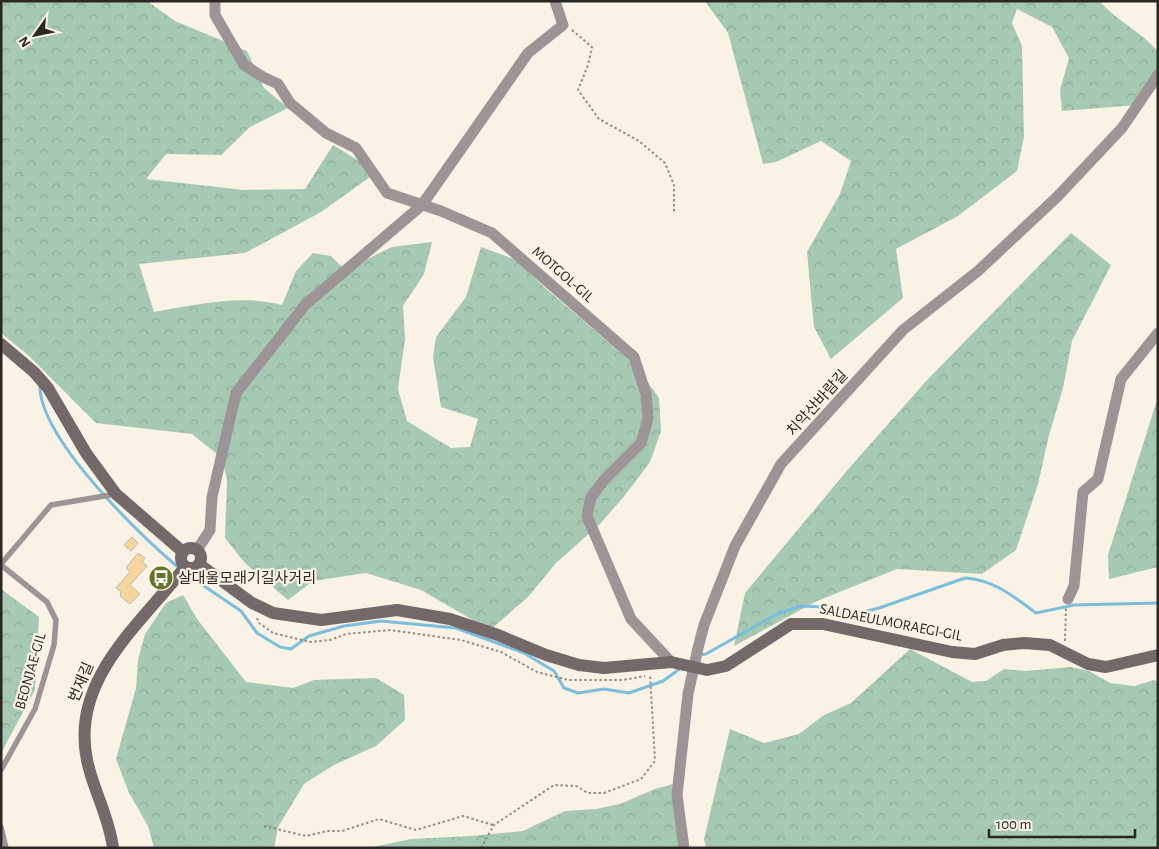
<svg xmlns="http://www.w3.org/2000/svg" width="1159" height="849" font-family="'Alegreya Sans','Noto Sans KR',sans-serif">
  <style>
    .forest { fill: url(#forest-crowns) }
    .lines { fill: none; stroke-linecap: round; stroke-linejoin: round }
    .stream { stroke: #7cbedd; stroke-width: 3 }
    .building { fill: #f4d59c; stroke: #c0b8aa }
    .path { stroke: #938e84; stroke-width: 2; stroke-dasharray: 2.5 2.5; stroke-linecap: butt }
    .lane { stroke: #9d9595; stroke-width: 5.5 }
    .street { stroke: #9d9595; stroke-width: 11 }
    .secondary { stroke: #746968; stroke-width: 12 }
    .labels { text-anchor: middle; stroke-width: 4.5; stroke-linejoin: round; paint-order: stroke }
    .street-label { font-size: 15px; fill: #2b2823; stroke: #faf2e4 }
    .poi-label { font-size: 15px; fill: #2b2823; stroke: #faf2e4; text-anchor: start }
  </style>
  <defs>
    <pattern id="forest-crowns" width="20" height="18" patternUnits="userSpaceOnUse" patternTransform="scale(1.25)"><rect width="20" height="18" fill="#a6c9b3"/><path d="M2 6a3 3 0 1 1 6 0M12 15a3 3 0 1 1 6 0" fill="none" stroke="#8fad9a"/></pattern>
  </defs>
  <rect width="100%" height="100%" fill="#faf2e4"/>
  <g class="forest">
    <path d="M1 1H147L175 21 247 51 264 88 288 108 250 127 221 155 166 154 146 179 244 190 305 189 333 145 377 172 321 212 245 253 139 264 154 312C197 305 239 294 282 305L296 271 313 253 331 256 345 270 392 247 432 242 424 274 403 306 405 339 398 389 407 421 451 448 470 447 478 419 441 407 433 357 436 337 466 297 481 247 517 260 543 286 637 367 659 398 661 431 650 462 626 494 600 524 556 563 528 597 490 630 421 590 366 573 313 581 288 600 245 563 225 538 227 480 222 458 192 434 96 423 29 356 1 333Z"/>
    <path d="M705 1H1099C1117 21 1141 31 1158 52V83L1137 105 1062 111 1060 90 1069 58 1052 27 1017 9 1012 23 1022 46 1024 137 1017 171 958 216 896 249 903 298 831 359 814 327 807 252 840 194 851 161 821 141 776 162 763 164 728 33Z"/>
    <path d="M1071 233 1111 265 1072 341 1063 388 1049 435 1038 484 1016 550 982 574 897 569 817 601 734 646 745 593 850 467 928 379Z"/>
    <path d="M1158 397V567L1109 579 1108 555Z"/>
    <path d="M1 589 39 617 35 690 1 753Z"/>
    <path d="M183 595 197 619 246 682 293 688 314 680 376 678 404 695 405 720 376 746 334 765 304 784 278 827 274 848H154L148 826 129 793 116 759 136 688 138 660 145 634 166 603Z"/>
    <path d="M910 649 972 682 986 681 1004 669 1025 671 1071 667 1089 671 1110 683 1134 686 1154 680 1158 682V848H706L704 839 730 729 764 743 799 734 824 715 851 703Z"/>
    <path d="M673 784 679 848H368L411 839 471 836 523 831 565 811 596 809 620 804 655 789Z"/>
  </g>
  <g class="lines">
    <g class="stream">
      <path d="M40 387C41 440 140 535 180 569"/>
      <path d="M185 573 241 611 257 633 280 647 291 649 309 636 344 626 381 621 456 628 524 653 554 671 564 688 578 693 604 689 629 693 663 681 681 668"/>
      <path d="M699 655 706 654 777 614 800 606 825 607 849 616 879 608 965 578C994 580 1013 596 1036 613L1074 605 1158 603"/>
    </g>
  </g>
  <g class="building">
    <path d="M132 537 138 543 131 551 124 545Z"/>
    <path d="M138 553 145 558 142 562 147 566 130 585 140 594 130 604 120 596 121 592 116 588 130 572 126 568Z"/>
  </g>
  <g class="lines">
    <g class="path">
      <path d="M572 30 592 47 588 65 578 90 599 119 639 141 665 163 674 185V214"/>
      <path d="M257 618 259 623 273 633 310 642 330 640 346 634 390 630 461 640 501 652 537 672 568 680H623L645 676"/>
      <path d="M1065 641 1066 608"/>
      <path d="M264 826 306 836 327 831H342L379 819 416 830 463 816 493 825"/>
      <path d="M481 848 494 825 554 785 576 786 588 793H604L641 779 655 761 650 674"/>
    </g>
    <g class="lane">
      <path d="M1 564 51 505 116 494"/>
      <path d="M1 565 47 602 56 620 54 645 35 709 1 770"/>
      <path d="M1 827 6 848"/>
    </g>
    <g class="street">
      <path d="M215 1V15L244 65 263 77 278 84 290 103 326 133 356 148 387 193 441 211 492 233 634 357 646 394 648 419 641 443 605 479 591 497 587 516 631 619 671 662"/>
      <path d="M197 550 210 530 212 497 236 393 305 305 422 205 528 53 563 25 555 1"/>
      <path d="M1068 599 1074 586 1083 492 1098 479 1121 379 1158 333"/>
      <path d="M684 848 677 795 688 694 698 648 704 625 735 546 781 464 903 330 978 271 1057 197 1122 128 1158 75"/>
    </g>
    <g class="secondary">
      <path d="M1 344 34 372 48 388 86 453 116 494 183 552"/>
      <circle cx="191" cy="558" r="10"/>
      <path d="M199 564 252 603 273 613 321 620 397 610 450 619 498 635 546 655 579 665 604 668 671 662 707 670 726 666 791 624H823L952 652 975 654 1003 645 1024 643 1050 645 1088 664 1106 667 1158 655"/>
      <path d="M113 848C109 816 93 790 87 760 70 679 141 624 185 567"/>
    </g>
  </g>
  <defs>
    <symbol id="bus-disc" viewBox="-11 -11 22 22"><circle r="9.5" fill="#647524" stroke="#faf2e4"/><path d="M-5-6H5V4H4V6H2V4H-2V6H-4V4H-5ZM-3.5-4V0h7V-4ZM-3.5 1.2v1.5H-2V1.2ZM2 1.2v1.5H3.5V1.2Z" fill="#fff"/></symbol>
  </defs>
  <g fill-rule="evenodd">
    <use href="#bus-disc" x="147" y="564" width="28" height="28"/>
  </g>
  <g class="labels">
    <g class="street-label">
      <text transform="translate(563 274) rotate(41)" y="5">MOTGOL-GIL</text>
      <text transform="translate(817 403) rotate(-48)" y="5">치악산바람길</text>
      <text transform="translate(891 622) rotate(11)" y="5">SALDAEULMORAEGI-GIL</text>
      <text transform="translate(30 671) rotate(-74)" y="5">BEONJAE-GIL</text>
      <text transform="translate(81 682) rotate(-67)" y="5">번재길</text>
    </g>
    <g class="poi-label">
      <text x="178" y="583">살대울모래기길사거리</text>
    </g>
  </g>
  <rect width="1159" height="849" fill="none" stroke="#2b2823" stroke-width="5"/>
  <g transform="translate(35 35) rotate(237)" stroke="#faf2e4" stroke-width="4" paint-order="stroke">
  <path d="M0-4L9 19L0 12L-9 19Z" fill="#2b2823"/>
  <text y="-8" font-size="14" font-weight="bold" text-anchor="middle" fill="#2b2823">N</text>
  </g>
  <path d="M989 829v8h146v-8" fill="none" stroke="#2b2823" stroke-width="2.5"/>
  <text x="996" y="829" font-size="15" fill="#2b2823" stroke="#faf2e4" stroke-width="4" paint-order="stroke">100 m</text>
</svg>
